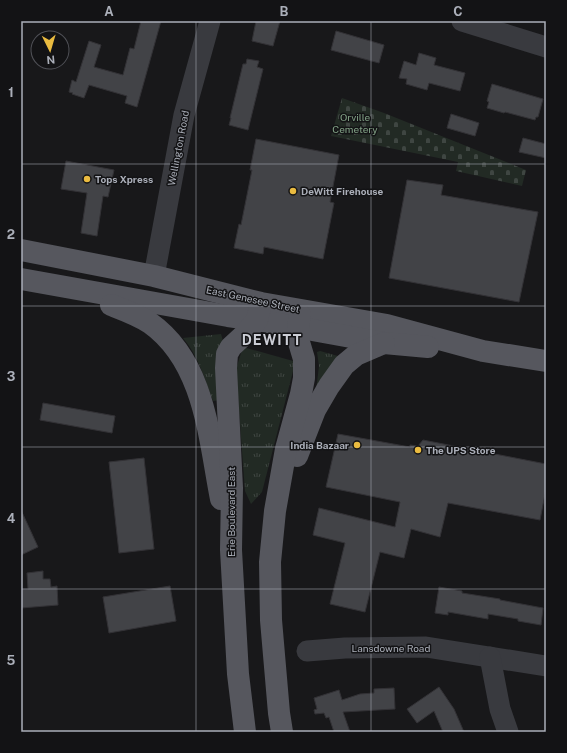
<svg xmlns="http://www.w3.org/2000/svg" width="567" height="753" font-family="'Public Sans',sans-serif">
  <style>
    .grass { fill: url(#grass-tufts) }
    .cemetery { fill: url(#cemetery-stones) }
    .building { fill: #424347; stroke: #333236 }
    .lines { fill: none; stroke-linecap: round; stroke-linejoin: round }
    .minor { stroke: #393a3f; stroke-width: 21 }
    .major { stroke: #56575e; stroke-width: 22 }
    .grid { fill: none; stroke: #abafb9; stroke-width: 1; stroke-opacity: 0.55 }
    .poi-dot { fill: #eabb40; stroke: #131315; stroke-width: 1.5 }
    .labels { text-anchor: middle; stroke-width: 3; stroke-linejoin: round; paint-order: stroke }
    .park-label { font-size: 10px; fill: #83a387; stroke: #131315 }
    .street-label { font-size: 10px; fill: #abafb9; stroke: #131315 }
    .poi-label { font-size: 10px; font-weight: bold; fill: #abafb9; stroke: #131315; text-anchor: start }
    .district-label { font-size: 14px; font-weight: bold; letter-spacing: 1px; fill: #ccced6; stroke: #131315 }
    .neatline { fill: none; stroke: #abafb9; stroke-width: 1.5 }
    .grid-label { font-size: 13px; text-anchor: middle; font-weight: bold; fill: #abafb9 }
  </style>
  <defs>
    <pattern id="grass-tufts" width="24" height="20" patternUnits="userSpaceOnUse"><rect width="24" height="20" fill="#222a24"/><path d="M3 7l-1-3M5 7V3M7 7l1-3M15 17l-1-3M17 17v-4M19 17l1-3" fill="none" stroke="#3f4642"/></pattern>
    <pattern id="cemetery-stones" width="16" height="16" patternUnits="userSpaceOnUse"><rect width="16" height="16" fill="#222a24"/><path d="M2 7V4a2 2 0 0 1 4 0v3zM10 15v-3a2 2 0 0 1 4 0v3z" fill="#3f4642"/></pattern>
  </defs>
  <rect width="100%" height="100%" fill="#18181a"/>
  <g class="grass">
    <path d="M221 334 223 341 220 400 213 401C205 380 198 355 183 338Z"/>
    <path d="M243 347 293 361V371L262 492 251 504 245 491 236 369Z"/>
    <path d="M320 351 338 356 316 391 319 366 317 352Z"/>
  </g>
  <path class="cemetery" d="M342 98 384 113 526 170 522 186 456 171 458 162 331 136Z"/>
  <g class="building">
    <path d="M141 21H161L137 107 125 103 127 96 89 85 84 98 72 94 73 93 69 92 72 80 76 82 89 41 101 45 94 67 123 75 130 48 134 49Z"/>
    <path d="M256 21H280L273 46 252 41Z"/>
    <path d="M336 31 384 45 379 63 331 50Z"/>
    <path d="M419 53 436 58 434 65 465 73 460 91 429 83 427 90 406 84 407 79 399 78 404 61 416 65Z"/>
    <path d="M247 59 259 61 257 67 263 69 248 130 229 125 231 118H230L243 64H246Z"/>
    <path d="M492 84 543 99 538 117H536L535 120 505 112 504 113 487 108 489 102 487 101Z"/>
    <path d="M451 114 479 123 475 136 447 128Z"/>
    <path d="M523 138 546 144V158L519 152Z"/>
    <path d="M256 139 339 155 330 202 334 203 323 259 264 247 263 254 234 248 239 224 241 225 252 170H250Z"/>
    <path d="M66 161 114 170 108 197 103 196 97 236 81 233 87 193 61 189Z"/>
    <path d="M407 180 443 185 441 195 538 212 519 302 389 278Z"/>
    <path d="M43 403 115 416 112 433 40 420Z"/>
    <path d="M338 434 410 447V445L418 446 423 440 546 464V489L540 520 448 503 440 537 411 529 404 558 380 552 365 612 330 604 345 543 313 535 319 508 395 527 400 502 326 487Z"/>
    <path d="M144 458 154 549 119 553 109 462Z"/>
    <path d="M21 510 38 547 21 555Z"/>
    <path d="M43 571V579H50L51 587 57 586 58 605 21 608V589H28L27 573Z"/>
    <path d="M170 586 176 621 109 633 103 597Z"/>
    <path d="M439 587 462 591V593L500 599V600L543 608 541 625 518 621V619L488 614V619L448 612V615L435 613Z"/>
    <path d="M439 687 454 709 464 732H443L434 711 417 723 407 709Z"/>
    <path d="M394 688 395 709 343 712 350 732H334L329 717 326 718 324 713 315 714 314 710 317 709 314 698 339 690 342 700 360 694 374 693V689Z"/>
  </g>
  <g class="lines">
    <g class="minor">
      <path d="M462 21 546 47"/>
      <path d="M154 276 184 115 210 21"/>
      <path d="M307 651 345 648 426 647 546 666"/>
      <path d="M490 657 500 709 508 732"/>
    </g>
    <g class="major">
      <path d="M21 250 154 276 261 303 387 325 483 351 546 361"/>
      <path d="M21 279 228 316 257 320 384 343 428 347"/>
      <path d="M111 305C124 310 138 315 150 323 205 362 209 438 221 499"/>
      <path d="M297 456 315 410 329 386 344 365 356 355 384 343"/>
      <path d="M245 732 238 674 231 550 232 488 226 368 227 354 231 347 244 335 257 320 260 308"/>
      <path d="M282 732 279 713 271 620 270 562 275 511 286 449 301 394 304 378V359L298 339V328L300 315"/>
    </g>
  </g>
  <path class="grid" d="M196 21V732M371 21V732M21 164H546M21 306H546M21 447H546M21 589H546"/>
  <g class="poi-dot">
    <circle cx="87" cy="179" r="4"/>
    <circle cx="293" cy="191" r="4"/>
    <circle cx="357" cy="445" r="4"/>
    <circle cx="418" cy="450" r="4"/>
  </g>
  <g class="labels">
    <g class="park-label">
      <text x="355" y="121">Orville<tspan x="355" dy="12">Cemetery</tspan></text>
    </g>
    <g class="street-label">
      <text transform="translate(178 148) rotate(-79)" y="4">Wellington Road</text>
      <text transform="translate(253 299) rotate(12)" y="4">East Genesee Street</text>
      <text transform="translate(231 512) rotate(-90)" y="4">Erie Boulevard East</text>
      <text x="391" y="652">Lansdowne Road</text>
    </g>
    <g class="poi-label">
      <text x="95" y="183">Tops Xpress</text>
      <text x="301" y="195">DeWitt Firehouse</text>
      <text x="349" y="449" text-anchor="end">India Bazaar</text>
      <text x="426" y="454">The UPS Store</text>
    </g>
    <g class="district-label">
      <text x="272" y="345">DEWITT</text>
    </g>
  </g>
  <rect width="567" height="753" fill="none" stroke="#131315" stroke-width="44"/>
  <g transform="translate(50 50) rotate(175)"><circle r="19" fill="#131315" stroke="#505157"/>
  <path d="M0-3L7 15L0 10L-7 15Z" fill="#eabb40"/>
  <text y="-6" font-size="11" font-weight="bold" text-anchor="middle" fill="#abafb9">N</text>
  </g>
  <rect x="22" y="22" width="523" height="709" class="neatline"/>
  <g class="grid-label">
    <text x="109" y="16">A</text>
    <text x="284" y="16">B</text>
    <text x="458" y="16">C</text>
    <text x="11" y="97">1</text>
    <text x="11" y="239">2</text>
    <text x="11" y="381">3</text>
    <text x="11" y="523">4</text>
    <text x="11" y="665">5</text>
  </g>
</svg>
